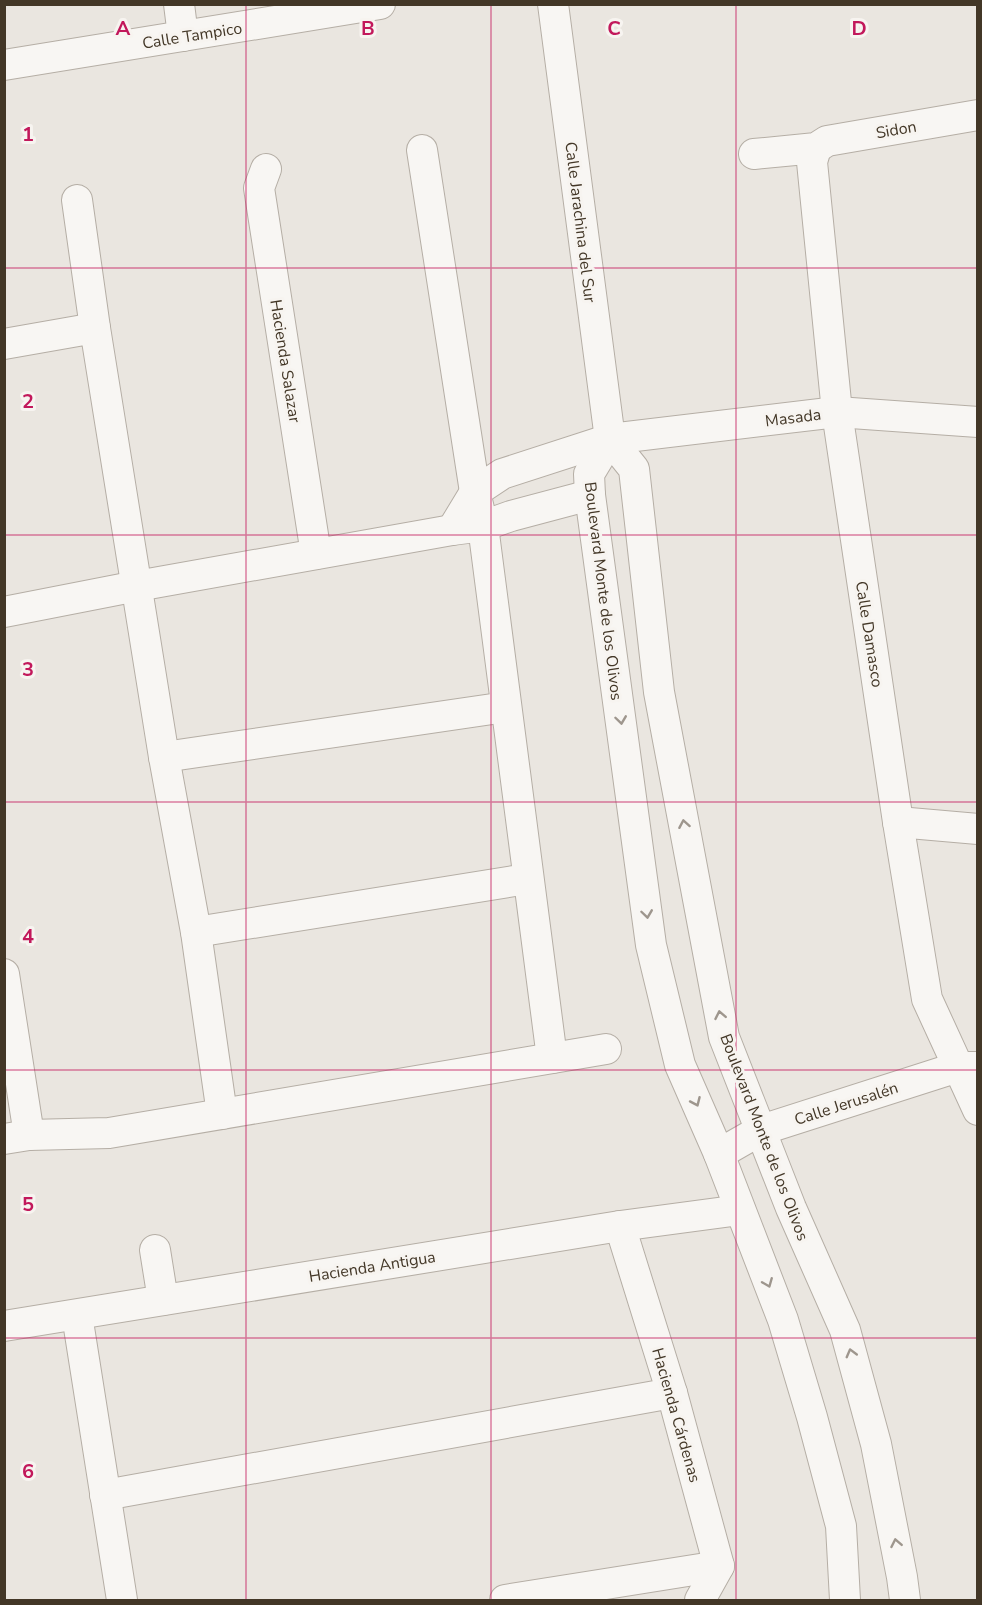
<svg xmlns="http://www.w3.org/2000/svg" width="982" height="1605" font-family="'Nunito Sans',sans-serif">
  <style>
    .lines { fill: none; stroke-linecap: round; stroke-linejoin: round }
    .minor-casing { stroke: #b5aea5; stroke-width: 32 }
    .minor { stroke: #f8f6f3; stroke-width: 30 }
    .oneway { stroke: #9e968d }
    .grid { fill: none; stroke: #c2185b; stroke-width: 1.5; stroke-opacity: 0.55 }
    .labels { text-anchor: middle; stroke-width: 6; stroke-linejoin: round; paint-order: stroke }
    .street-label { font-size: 16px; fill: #433727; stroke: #f7f4f0 }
    .grid-label { font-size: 20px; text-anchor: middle; font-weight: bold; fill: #c2185b; stroke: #f7f4f0; stroke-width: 6; stroke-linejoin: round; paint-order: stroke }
  </style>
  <rect width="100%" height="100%" fill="#eae6e0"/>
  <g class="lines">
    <defs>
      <g id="minor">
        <path d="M179 4 183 36"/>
        <path d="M553 4 610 439"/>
        <path d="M4 65 380 4"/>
        <path d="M816 148 812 162 837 412 898 822 927 999 978 1110"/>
        <path d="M422 150 475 492 483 526 552 1058"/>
        <path d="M754 154 816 148 827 141 978 115"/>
        <path d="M266 169 259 188 316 554"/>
        <path d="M77 200 95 328"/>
        <path d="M4 344 95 328 164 757 196 932 222 1114"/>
        <path d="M610 439 634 469 659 692 724 1037 791 1208 845 1330 876 1444 902 1577 905 1600"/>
        <path d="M610 439 589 474 590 495 651 945 680 1065 719 1154 783 1320 812 1417 841 1526 845 1600"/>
        <path d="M590 495 511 516 483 526 452 530 475 492 502 474 610 439 837 412 978 422"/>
        <path d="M4 612 137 586 452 530"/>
        <path d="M164 757 506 707"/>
        <path d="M898 822 978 829"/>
        <path d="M196 932 527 879"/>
        <path d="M4 974 29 1135"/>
        <path d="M4 1139 29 1135 109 1133 606 1049"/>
        <path d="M719 1154 761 1130 958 1067H978"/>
        <path d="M620 1226 672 1393 719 1566 700 1600"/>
        <path d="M155 1250 163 1300"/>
        <path d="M77 1315 122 1600"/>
        <path d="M4 1326 620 1226 740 1210"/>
        <path d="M105 1495 672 1393"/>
        <path d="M505 1600 719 1566"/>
      </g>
    </defs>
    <use href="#minor" class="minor-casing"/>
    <use href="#minor" class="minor"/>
  </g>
  <defs><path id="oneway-chevron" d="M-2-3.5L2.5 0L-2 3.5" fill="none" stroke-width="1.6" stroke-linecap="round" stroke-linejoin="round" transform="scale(1.5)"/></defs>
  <g class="oneway">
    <use href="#oneway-chevron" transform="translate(621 720) rotate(82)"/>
    <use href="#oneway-chevron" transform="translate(684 824) rotate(-100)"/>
    <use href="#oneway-chevron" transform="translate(647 914) rotate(82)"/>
    <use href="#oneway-chevron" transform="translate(720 1015) rotate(-101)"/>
    <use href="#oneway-chevron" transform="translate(696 1102) rotate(66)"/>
    <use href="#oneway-chevron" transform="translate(768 1283) rotate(68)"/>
    <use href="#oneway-chevron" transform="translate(851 1353) rotate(-105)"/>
    <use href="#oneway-chevron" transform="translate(896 1543) rotate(-101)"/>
  </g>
  <path class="grid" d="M246 4V1600M491 4V1600M736 4V1600M4 268H978M4 535H978M4 802H978M4 1070H978M4 1338H978"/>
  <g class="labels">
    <g class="street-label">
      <text transform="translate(192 35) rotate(-9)" y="6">Calle Tampico</text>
      <text transform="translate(896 129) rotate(-10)" y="6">Sidon</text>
      <text transform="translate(581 222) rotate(83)" y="6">Calle Jarachina del Sur</text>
      <text transform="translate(286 361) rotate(81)" y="6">Hacienda Salazar</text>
      <text transform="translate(793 417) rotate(-7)" y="6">Masada</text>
      <text transform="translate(604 591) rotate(83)" y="6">Boulevard Monte de los Olivos</text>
      <text transform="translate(870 634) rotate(81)" y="6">Calle Damasco</text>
      <text transform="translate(846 1103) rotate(-18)" y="6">Calle Jerusalén</text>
      <text transform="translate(765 1137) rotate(69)" y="6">Boulevard Monte de los Olivos</text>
      <text transform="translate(372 1266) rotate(-9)" y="6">Hacienda Antigua</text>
      <text transform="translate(677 1415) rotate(74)" y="6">Hacienda Cárdenas</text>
    </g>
  </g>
  <g class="grid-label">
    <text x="123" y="35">A</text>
    <text x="368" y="35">B</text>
    <text x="614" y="35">C</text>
    <text x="859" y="35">D</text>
    <text x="28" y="141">1</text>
    <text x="28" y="408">2</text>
    <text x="28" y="676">3</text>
    <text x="28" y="943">4</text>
    <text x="28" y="1211">5</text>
    <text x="28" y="1478">6</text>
  </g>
  <rect width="982" height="1605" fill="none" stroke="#433727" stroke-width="12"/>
</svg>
